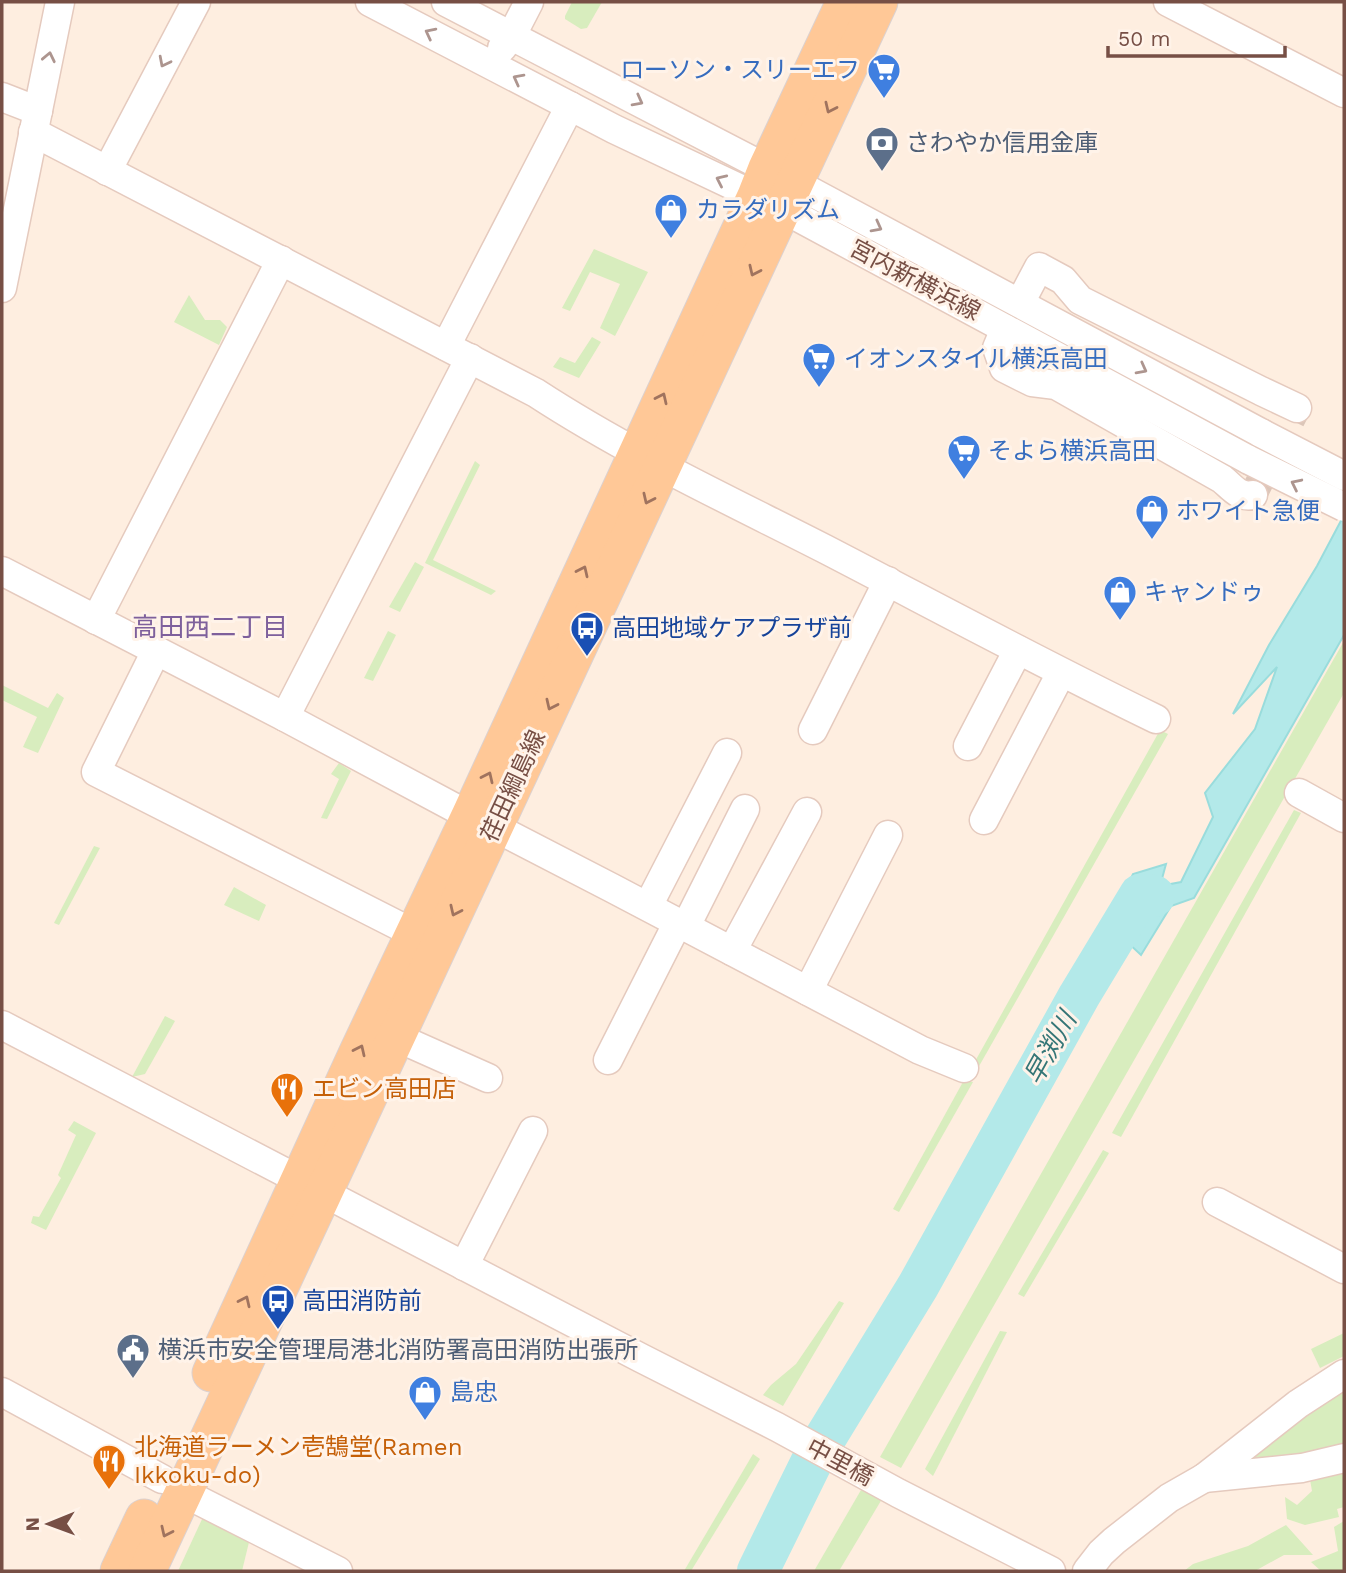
<svg xmlns="http://www.w3.org/2000/svg" width="1346" height="1573" font-family="'Work Sans','Noto Sans JP',sans-serif">
  <style>
    .green { fill: #d8edbe }
    .water { fill: #b3e9e9; stroke: #99dcdc; stroke-width: 2 }
    .lines { fill: none; stroke-linecap: round; stroke-linejoin: round }
    .river { stroke: #b3e9e9; stroke-width: 42 }
    .minor-tunnel { stroke: #dcc6b9; stroke-width: 28; stroke-dasharray: 28 14; stroke-linecap: butt }
    .minor-casing { stroke: #e5cabe; stroke-width: 31 }
    .major-casing { stroke: #dcd1cf; stroke-width: 39 }
    .minor { stroke: #fff; stroke-width: 28 }
    .major { stroke: #ffc897; stroke-width: 37 }
    .minor-bridge-casing { stroke: #e5cabe; stroke-width: 31; stroke-linecap: butt }
    .minor-bridge { stroke: #fff; stroke-width: 28 }
    .oneway { stroke: #ad958f }
    .oneway2 { stroke: #a0735e }
    .labels { text-anchor: middle; stroke-width: 6; stroke-linejoin: round; paint-order: stroke }
    .shop-label { font-size: 24px; fill: #366cbe; stroke: #fff3e9; text-anchor: start }
    .service-label { font-size: 24px; fill: #4e5e75; stroke: #fff3e9; text-anchor: start }
    .street-label { font-size: 24px; fill: #774f45; stroke: #fff3e9 }
    .transit-label { font-size: 24px; fill: #164399; stroke: #fff3e9; text-anchor: start }
    .food-label { font-size: 24px; fill: #c56008; stroke: #fff3e9; text-anchor: start }
    .neighbourhood-label { font-size: 26px; fill: #7e609c; stroke: #fff3e9 }
    .water-label { font-size: 26px; font-style: italic; fill: #357677; stroke: #fff3e9 }
  </style>
  <rect width="100%" height="100%" fill="#feeee0"/>
  <g class="green">
    <path d="M572 2H602L587 28 581 29 565 19V16Z"/>
    <path d="M594 249 648 272 615 336 600 328 620 284 590 272 570 311 562 308Z"/>
    <path d="M189 295 205 320H220L227 327 219 345 174 322Z"/>
    <path d="M592 337 601 342 579 378 553 367 560 357 575 363Z"/>
    <path d="M475 461 480 465 433 560 496 591 491 595 425 563Z"/>
    <path d="M415 562 424 567 400 612 389 607Z"/>
    <path d="M388 631 396 635 373 681 364 678Z"/>
    <path d="M1344 641V693L901 1468 880 1457Z"/>
    <path d="M2 685 48 708 57 693 64 698 38 753 23 747 37 717 2 700Z"/>
    <path d="M1160 730 1168 734 978 1068 973 1065Z"/>
    <path d="M339 763 351 771 327 819 321 818 339 779 331 774Z"/>
    <path d="M1294 810 1301 813 1121 1137 1112 1133Z"/>
    <path d="M94 846 100 848 59 925 54 923Z"/>
    <path d="M234 887 266 905 259 921 224 905Z"/>
    <path d="M165 1016 175 1021 145 1074 132 1077Z"/>
    <path d="M964 1080 973 1082 899 1212 893 1209Z"/>
    <path d="M74 1121 96 1133 46 1230 31 1223 33 1216 39 1217 61 1178 58 1175 76 1135 68 1130Z"/>
    <path d="M1103 1150 1109 1153 1024 1297 1018 1294Z"/>
    <path d="M839 1301 844 1303 783 1406 763 1395 771 1385 796 1364Z"/>
    <path d="M1000 1331 1007 1332 933 1476 925 1469Z"/>
    <path d="M1344 1333V1356L1320 1368 1311 1349Z"/>
    <path d="M1344 1391V1445L1312 1455 1256 1462 1253 1456 1323 1404Z"/>
    <path d="M753 1454 760 1459 691 1571H684Z"/>
    <path d="M1344 1467V1507L1337 1509 1339 1517 1305 1525 1287 1519 1285 1497 1297 1505 1312 1491 1309 1474Z"/>
    <path d="M861 1490 882 1499 839 1571H814Z"/>
    <path d="M203 1517 250 1538 242 1571H178Z"/>
    <path d="M1344 1521V1571H1321L1311 1562 1338 1551 1334 1527Z"/>
    <path d="M1286 1525 1313 1555H1284L1255 1571H1184L1193 1564 1248 1546Z"/>
  </g>
  <path class="water" d="M1344 515V635L1194 898 1171 906 1141 955 1109 925 1133 874 1166 864 1160 886 1181 882 1213 817 1205 793 1255 729 1277 667 1233 714 1269 645 1317 566Z"/>
  <g class="lines">
    <path class="river" d="M758 1571 816 1453 918 1286 1079 996 1140 895 1154 896"/>
    <path class="minor-tunnel" d="M1253 495 1297 408"/>
    <defs>
      <g id="minor">
        <path d="M370 2 614 129 783 209 1249 460"/>
        <path d="M446 2 795 183 1261 433"/>
        <path d="M1168 2 1344 93"/>
        <path d="M502 48 512 35 529 2"/>
        <path d="M2 97 38 111"/>
        <path d="M33 132 536 393C628 453 727 499 825 549 935 606 1044 665 1156 719"/>
        <path d="M107 171 196 2"/>
        <path d="M2 288 60 2"/>
        <path d="M1020 303 1039 267 1063 280 1080 300 1261 391 1297 408"/>
        <path d="M1005 329 997 348 1004 368 1032 382 1056 385 1222 479C1232 487 1239 498 1253 495"/>
        <path d="M446 346 570 106"/>
        <path d="M2 571 285 717 470 816 494 827 612 888 920 1050 964 1068"/>
        <path d="M96 620 281 260"/>
        <path d="M156 651 96 772 415 934"/>
        <path d="M285 717 470 358"/>
        <path d="M813 730 888 581"/>
        <path d="M968 746 1018 650"/>
        <path d="M1299 793 1344 818"/>
        <path d="M984 820 1061 673"/>
        <path d="M648 906 727 753"/>
        <path d="M686 926 745 809"/>
        <path d="M732 951 807 812"/>
        <path d="M808 991 888 835"/>
        <path d="M2 1025 641 1358 777 1427 898 1493 1051 1571"/>
        <path d="M396 1037 488 1078"/>
        <path d="M608 1060 678 922"/>
        <path d="M1217 1202 1344 1269"/>
        <path d="M464 1266 533 1131"/>
        <path d="M2 1392 162 1479"/>
        <path d="M1204 1478 1302 1468 1344 1458"/>
        <path d="M184 1493 338 1571"/>
        <path d="M1087 1571 1101 1553 1114 1541 1169 1498 1204 1478 1298 1404 1344 1374"/>
      </g>
      <g id="major">
        <path d="M211 1373 358 1052 470 816 756 196 767 168 845 2"/>
        <path d="M119 1571 144 1518"/>
        <path d="M147 1571 879 2"/>
      </g>
    </defs>
    <use href="#minor" class="minor-casing"/>
    <use href="#major" class="major-casing"/>
    <use href="#minor" class="minor"/>
    <use href="#major" class="major"/>
    <defs>
      <g id="minor-bridge">
        <path d="M1261 433 1344 476"/>
        <path d="M1249 460 1344 507"/>
      </g>
    </defs>
    <use href="#minor-bridge" class="minor-bridge-casing"/>
    <use href="#minor-bridge" class="minor-bridge"/>
  </g>
  <defs><path id="oneway-chevron" d="M-2-3.5L2.5 0L-2 3.5" fill="none" stroke-width="1.6" stroke-linecap="round" stroke-linejoin="round" transform="scale(1.75)"/></defs>
  <g class="oneway">
    <use href="#oneway-chevron" transform="translate(430 33) rotate(-153)"/>
    <use href="#oneway-chevron" transform="translate(49 57) rotate(-78)"/>
    <use href="#oneway-chevron" transform="translate(164 62) rotate(117)"/>
    <use href="#oneway-chevron" transform="translate(518 79) rotate(-152)"/>
    <use href="#oneway-chevron" transform="translate(638 101) rotate(28)"/>
    <use href="#oneway-chevron" transform="translate(721 180) rotate(-155)"/>
    <use href="#oneway-chevron" transform="translate(877 227) rotate(28)"/>
    <use href="#oneway-chevron" transform="translate(1142 369) rotate(28)"/>
    <use href="#oneway-chevron" transform="translate(1296 484) rotate(-154)"/>
  </g>
  <g class="oneway2">
    <use href="#oneway-chevron" transform="translate(830 108) rotate(115)"/>
    <use href="#oneway-chevron" transform="translate(754 271) rotate(115)"/>
    <use href="#oneway-chevron" transform="translate(662 398) rotate(-65)"/>
    <use href="#oneway-chevron" transform="translate(648 499) rotate(115)"/>
    <use href="#oneway-chevron" transform="translate(583 571) rotate(-65)"/>
    <use href="#oneway-chevron" transform="translate(551 705) rotate(115)"/>
    <use href="#oneway-chevron" transform="translate(488 777) rotate(-65)"/>
    <use href="#oneway-chevron" transform="translate(455 911) rotate(115)"/>
    <use href="#oneway-chevron" transform="translate(360 1050) rotate(-65)"/>
    <use href="#oneway-chevron" transform="translate(245 1301) rotate(-65)"/>
    <use href="#oneway-chevron" transform="translate(166 1532) rotate(115)"/>
  </g>
  <defs>
    <symbol id="supermarket-pin" viewBox="-11 -11 22 30"><path d="M0 17L-7.5 6A9.5 9.5 0 1 1 7.5 6Z" fill="#3f7fe0" stroke="#fff3e9"/><path d="M-6-5.5h2.5l.6 2H6L4.5 2H-2.5L-4.4-4H-6ZM-1.5 3.2a1.3 1.3 0 1 0 .1 0ZM3 3.2a1.3 1.3 0 1 0 .1 0Z" fill="#fff"/></symbol>
    <symbol id="bank-pin" viewBox="-11 -11 22 30"><path d="M0 17L-7.5 6A9.5 9.5 0 1 1 7.5 6Z" fill="#5c6f8a" stroke="#fff3e9"/><path d="M-6-4H6V4H-6ZM0-2.3a2.3 2.3 0 1 0 0 4.6a2.3 2.3 0 1 0 0-4.6Z" fill="#fff"/></symbol>
    <symbol id="shop-pin" viewBox="-11 -11 22 30"><path d="M0 17L-7.5 6A9.5 9.5 0 1 1 7.5 6Z" fill="#3f7fe0" stroke="#fff3e9"/><path d="M-5-2.5h2.3a2.7 3.5 0 0 1 5.4 0H5L5.5 6h-11ZM-1.5-2.5h3a1.5 2.3 0 0 0-3 0Z" fill="#fff"/></symbol>
    <symbol id="bus-pin" viewBox="-11 -11 22 30"><path d="M0 17L-7.5 6A9.5 9.5 0 1 1 7.5 6Z" fill="#1a4fb4" stroke="#fff3e9"/><path d="M-5-6H5V4H4V6H2V4H-2V6H-4V4H-5ZM-3.5-4V0h7V-4ZM-3.5 1.2v1.5H-2V1.2ZM2 1.2v1.5H3.5V1.2Z" fill="#fff"/></symbol>
    <symbol id="restaurant-pin" viewBox="-11 -11 22 30"><path d="M0 17L-7.5 6A9.5 9.5 0 1 1 7.5 6Z" fill="#e8710a" stroke="#fff3e9"/><path d="M-5-6h1v4h1v-4h1v4h1v-4h1v5L-1.5 .5V6h-2V.5L-5-1ZM5-6V6H3V1.5H1.5Q1.5-4 5-6Z" fill="#fff"/></symbol>
    <symbol id="civic-pin" viewBox="-11 -11 22 30"><path d="M0 17L-7.5 6A9.5 9.5 0 1 1 7.5 6Z" fill="#5c6f8a" stroke="#fff3e9"/><path d="M-.6-6.5H3V-4.5H.6V-3L4-1V1h2V6H-6V1h2V-1L-.6-3ZM-1.2 2.5V6h2.4V2.5Z" fill="#fff"/></symbol>
  </defs>
  <g fill-rule="evenodd">
    <use href="#supermarket-pin" x="865" y="51" width="38" height="52"/>
    <use href="#bank-pin" x="863" y="124" width="38" height="52"/>
    <use href="#shop-pin" x="652" y="191" width="38" height="52"/>
    <use href="#supermarket-pin" x="800" y="340" width="38" height="52"/>
    <use href="#supermarket-pin" x="945" y="432" width="38" height="52"/>
    <use href="#shop-pin" x="1133" y="492" width="38" height="52"/>
    <use href="#shop-pin" x="1101" y="573" width="38" height="52"/>
    <use href="#bus-pin" x="568" y="609" width="38" height="52"/>
    <use href="#restaurant-pin" x="268" y="1070" width="38" height="52"/>
    <use href="#bus-pin" x="259" y="1282" width="38" height="52"/>
    <use href="#civic-pin" x="114" y="1331" width="38" height="52"/>
    <use href="#shop-pin" x="406" y="1373" width="38" height="52"/>
    <use href="#restaurant-pin" x="90" y="1442" width="38" height="52"/>
  </g>
  <g class="labels">
    <g class="shop-label">
      <text x="860" y="78" text-anchor="end">ローソン・スリーエフ</text>
      <text x="696" y="218">カラダリズム</text>
      <text x="844" y="367">イオンスタイル横浜高田</text>
      <text x="988" y="459">そよら横浜高田</text>
      <text x="1176" y="519">ホワイト急便</text>
      <text x="1144" y="600">キャンドゥ</text>
      <text x="450" y="1400">島忠</text>
    </g>
    <g class="service-label">
      <text x="906" y="151">さわやか信用金庫</text>
      <text x="158" y="1358">横浜市安全管理局港北消防署高田消防出張所</text>
    </g>
    <g class="street-label">
      <text transform="translate(915 280) rotate(28)" y="8">宮内新横浜線</text>
      <text transform="translate(513 786) rotate(-65)" y="8">荏田綱島線</text>
      <text transform="translate(840 1462) rotate(28)" y="8">中里橋</text>
    </g>
    <g class="transit-label">
      <text x="612" y="636">高田地域ケアプラザ前</text>
      <text x="302" y="1309">高田消防前</text>
    </g>
    <g class="food-label">
      <text x="312" y="1097">エビン高田店</text>
      <text x="134" y="1455">北海道ラーメン壱鵠堂(Ramen<tspan x="134" dy="28">Ikkoku-do)</tspan></text>
    </g>
    <g class="neighbourhood-label">
      <text x="210" y="636">高田西二丁目</text>
    </g>
    <g class="water-label">
      <text transform="translate(1050 1048) rotate(-61)" y="9">早渕川</text>
    </g>
  </g>
  <rect width="1346" height="1573" fill="none" stroke="#774f45" stroke-width="7"/>
  <g transform="translate(49 1524) rotate(269)" stroke="#fff3e9" stroke-width="5" paint-order="stroke">
  <path d="M0-5L12 26L0 18L-12 26Z" fill="#774f45"/>
  <text y="-10" font-size="19" font-weight="bold" text-anchor="middle" fill="#774f45">N</text>
  </g>
  <path d="M1108 46v10h177v-10" fill="none" stroke="#774f45" stroke-width="3.5"/>
  <text x="1118" y="46" font-size="21" fill="#774f45" stroke="#fff3e9" stroke-width="5" paint-order="stroke">50 m</text>
</svg>
